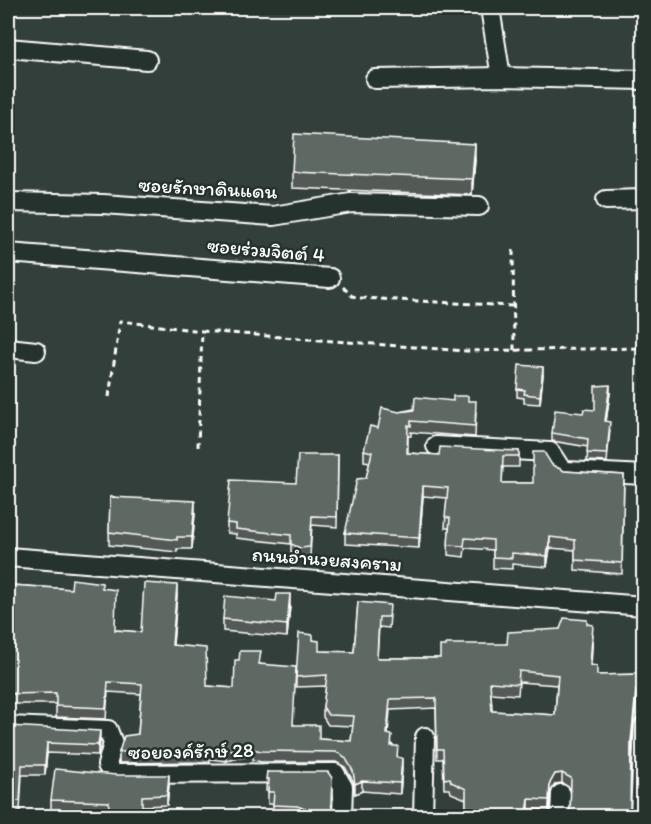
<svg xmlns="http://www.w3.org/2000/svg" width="651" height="824" font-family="Itim,'Playpen Sans Thai',sans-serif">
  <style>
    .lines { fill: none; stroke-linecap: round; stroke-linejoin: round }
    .minor-casing { stroke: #fff; stroke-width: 22 }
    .path { stroke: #fff; stroke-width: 3; stroke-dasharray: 6 4.5; stroke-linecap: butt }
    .minor { stroke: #26332d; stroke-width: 18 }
    .wall { fill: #525a56; stroke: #fff; stroke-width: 1.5; fill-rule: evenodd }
    .shaded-wall { fill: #424a46; stroke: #fff; stroke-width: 1.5 }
    .building { fill: #5f6964; stroke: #fff; stroke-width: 1.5; fill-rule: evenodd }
    .labels { text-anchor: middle; stroke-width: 5; stroke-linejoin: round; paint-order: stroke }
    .street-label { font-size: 20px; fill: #fff; stroke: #26332d }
  </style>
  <rect width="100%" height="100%" fill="#333f3a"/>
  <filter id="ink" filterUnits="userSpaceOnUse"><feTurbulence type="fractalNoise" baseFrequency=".0167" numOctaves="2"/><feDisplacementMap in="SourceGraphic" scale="12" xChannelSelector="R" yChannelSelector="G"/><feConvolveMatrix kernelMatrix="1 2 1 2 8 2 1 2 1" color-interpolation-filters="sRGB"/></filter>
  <g filter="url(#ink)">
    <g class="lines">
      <defs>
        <g id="minor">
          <path d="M490 8 501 77"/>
          <path d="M8 48 147 60"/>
          <path d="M375 79 501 77 644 80"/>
          <path d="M606 200 644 199"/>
          <path d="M8 202 103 204 273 216 351 203 479 206"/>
          <path d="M8 253 330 278"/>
          <path d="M8 348 36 351"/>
          <path d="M436 446 550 452 561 469 567 471 644 475"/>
          <path d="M8 557 644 606"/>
          <path d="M8 726 108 730 113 743 107 765 111 772 116 774 335 773 343 787 342 816"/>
          <path d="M423 816 425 737"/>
          <path d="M560 816 561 794"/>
          <path d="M640 816 644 726"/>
        </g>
      </defs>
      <use href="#minor" class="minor-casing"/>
      <g class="path">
        <path d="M513 250 514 350"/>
        <path d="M343 287 352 296 360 298 513 306"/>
        <path d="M109 397 120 321 202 331"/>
        <path d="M198 447 202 331 466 351 644 348"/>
      </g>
      <use href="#minor" class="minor"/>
    </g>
    <g class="wall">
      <path d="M475 160 472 195 292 188V172Z"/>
      <path d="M543 375 540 404 524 403V398L517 397V389Z"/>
      <path d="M610 393 606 422 610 430 607 462 587 461 588 447 552 441V433L583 413 595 410Z"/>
      <path d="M453 401H468L476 412 475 437 411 432V436H408V453L439 455 519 451V467H503L502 483H533L552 465 564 471 624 475 622 574 575 570V550L550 548 547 567 512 564V569L493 568V550L465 548 464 557 448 555 449 528H445L447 498 423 496 419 548 345 544V533L366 478 370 462 364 461V450L378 428 399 412Z"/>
      <path d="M338 455 337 527 312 525 310 556 300 557 291 553V544L236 538V534L227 533V523L296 483Z"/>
      <path d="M110 497 195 513 192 549H177V552L109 545Z"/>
      <path d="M8 576 12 585 71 589 102 588 115 630 141 632 177 595 173 645 207 686 234 688 261 664 294 725 319 739 351 741 353 726 328 725 323 717V707L326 686 296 687V677L313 640 319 651 354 652 358 602 390 615 389 628 379 627 377 658H440L507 644 560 629 587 624 593 635 591 665 597 675 644 674V700H636L631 752 630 810 570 788 562 783 555 784 550 793 549 810 529 809 528 816H427L457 814 466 812V799L451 793 450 789H444L443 759H437L436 708 390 710 388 734 402 768 400 794 362 791 355 794 353 781 345 767 336 762H261L253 760V755L226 761 210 759V762L119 763V752L138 734 141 694 108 692 106 719 56 717V704H8V715ZM519 682 557 685 555 715 492 711 491 693 518 695Z"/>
      <path d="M290 606 287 637 223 631V619Z"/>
      <path d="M8 726 100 741 98 755 47 753 45 775H22L20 811H8Z"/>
      <path d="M267 772 331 805 333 816H273V804H268V791H266Z"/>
      <path d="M169 785 167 805 142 806 109 812 51 811V800Z"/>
    </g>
    <g class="shaded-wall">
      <path d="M475 144V160L472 195V179Z"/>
      <path d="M543 367V375L540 404V396Z"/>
      <path d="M610 385V393L605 429V421Z"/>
      <path d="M423 486V496L419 548V538Z"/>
      <path d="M195 501V513L192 549V537Z"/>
      <path d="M550 537V548L547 567V556Z"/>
      <path d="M177 585V595L172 655V645Z"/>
      <path d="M290 594V606L287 637V625Z"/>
      <path d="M636 690V700L631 752V741Z"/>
      <path d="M100 731V741L98 755V745Z"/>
      <path d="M47 743V753L45 775V765Z"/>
      <path d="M253 745V755L226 761V751Z"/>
      <path d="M402 758V768L400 794V783Z"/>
      <path d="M562 773V783L555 784 550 793 549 810 550 783 555 774Z"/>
      <path d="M169 775V785L167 805V795Z"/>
      <path d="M362 781V791L355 794V784Z"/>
      <path d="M529 799V809L528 816H527Z"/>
    </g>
    <g class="building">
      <path d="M294 134 475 144 472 179 292 172Z"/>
      <path d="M519 365 543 367 540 396 524 394 525 390 517 389Z"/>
      <path d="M610 385 605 421 610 422 607 454 587 453 588 439 552 433 555 410 583 413 584 409 595 410V386Z"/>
      <path d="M453 396H468V401H476L475 426 411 421V426L408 425 407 453 439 455 440 447 519 451V456H503L502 483H533V452H544L552 465 564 471 624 475 622 563 575 560V540L550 537 547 556 512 553V558L493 557V540L465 538 464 546 448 545 450 518 445 517 448 488 423 486 419 538 345 533 357 479 366 478 372 452 364 450 370 426 378 428 382 408 399 412 414 410 415 397 453 401Z"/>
      <path d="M298 455H338L337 517 312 516 310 547 300 548 291 544V535L236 529V524L227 523 231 480 296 483Z"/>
      <path d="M110 497 195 501 192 537H177V540L109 532Z"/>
      <path d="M8 576 12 577 11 585 71 589 72 579 102 583V588L116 590 115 630 141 632 144 583 177 585 172 645 206 648 207 686 234 688 235 660H239L240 651H261L259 664 296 667 293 725H319V739L351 741 354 716 328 715 323 707 327 675 296 677 299 633 313 635V640L319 641V651L354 652 358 602 390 605 389 617H379L377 658H440V646H446V644H507L508 632 560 629 564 618 587 620V624L593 625 590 665 597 666V675L644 674V690H636L631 741 630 810 639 816H570L571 778 562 773 555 774 550 783 549 800 529 799 527 813H524V816H427L433 812 457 814 458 811 466 812V789L451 782 450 778 444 779 443 749H437L436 698 390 699 387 734 392 735 391 746H398L397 757 402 758 400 783 362 781 355 784 353 771 345 757 336 752 261 751 253 749V745L226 751 210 749V752H119L124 736 138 734 142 684 108 682 106 708 56 706V693L8 694V705ZM519 671 558 675 555 715 492 711 490 682 518 684Z"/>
      <path d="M277 594H290L287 625 223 619 225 596 276 601Z"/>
      <path d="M8 726 100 731 98 745 47 743 45 765H22L20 801H8Z"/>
      <path d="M55 769 116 775H169L167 795 142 796V816H108L109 802 51 800Z"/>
      <path d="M267 772H328L332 778 331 803 333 813 306 811V809L297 806 273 805 274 792H268L269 779H266Z"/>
    </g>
  </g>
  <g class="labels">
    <g class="street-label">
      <text transform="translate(208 188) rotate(3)" y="7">ซอยรักษาดินแดน</text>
      <text transform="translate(266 250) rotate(5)" y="7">ซอยร่วมจิตต์ 4</text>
      <text transform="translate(327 559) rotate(4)" y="7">ถนนอำนวยสงคราม</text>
      <text transform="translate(191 751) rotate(-1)" y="7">ซอยองค์รักษ์ 28</text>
    </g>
  </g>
  <rect width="651" height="824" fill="none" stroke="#26332d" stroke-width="30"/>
  <rect x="15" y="15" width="621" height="794" fill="none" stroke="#fff" stroke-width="2" filter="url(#ink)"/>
</svg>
